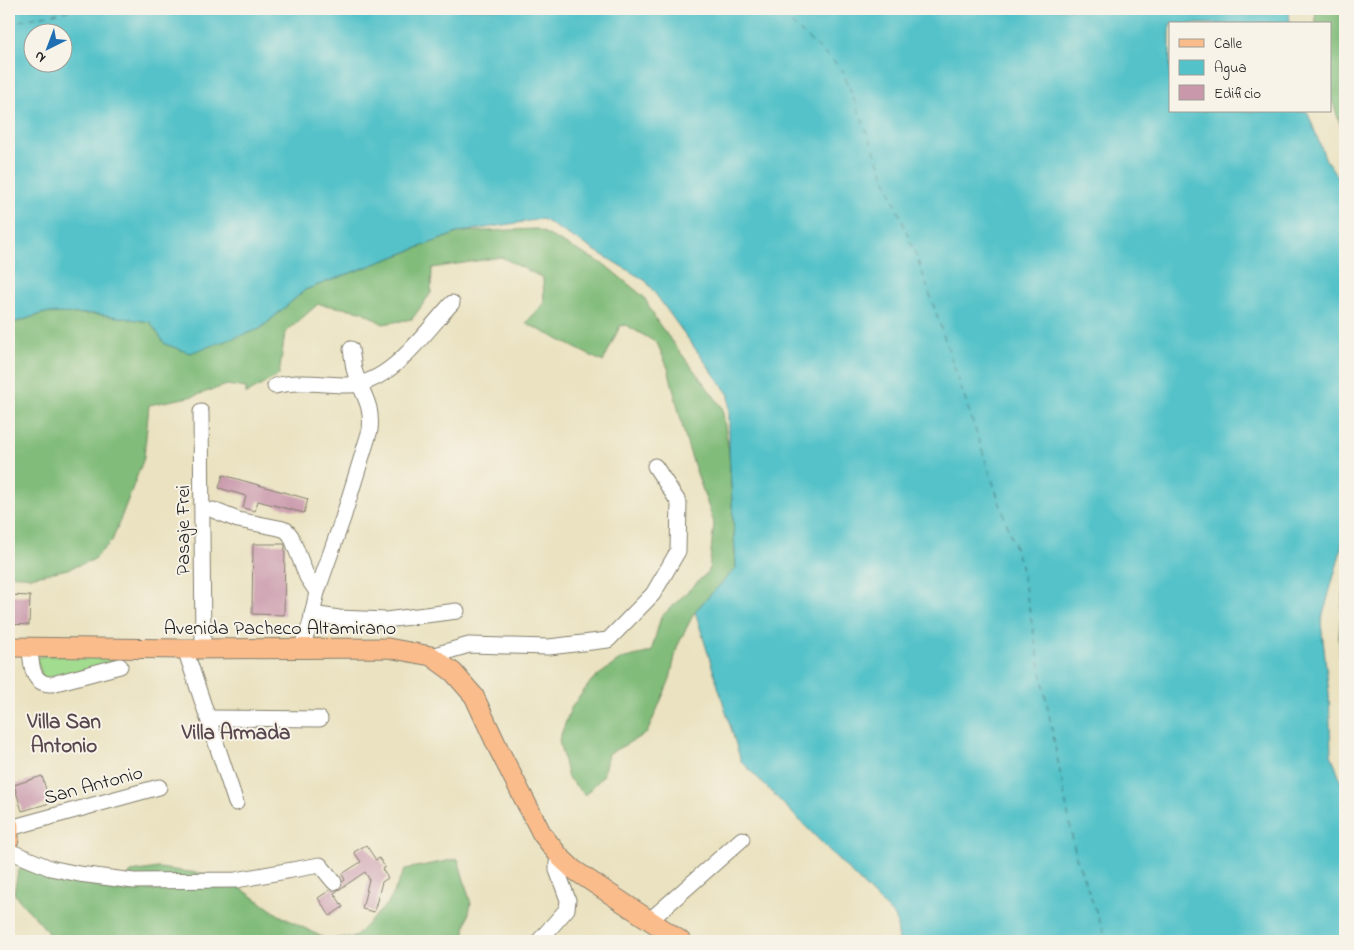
<svg xmlns="http://www.w3.org/2000/svg" width="1354" height="950" font-family="'Indie Flower',sans-serif">
  <style>
    .green { fill: #a2dc8f; stroke: #5f7c56 }
    .forest { fill: #81bc7a; stroke: #4e6c4b }
    .water { fill: #54c2c9; stroke: #386f72; fill-rule: evenodd }
    .lines { fill: none; stroke-linecap: round; stroke-linejoin: round }
    .ferry { stroke: #325e61; stroke-width: 1; stroke-dasharray: 6 5; stroke-linecap: butt }
    .building { fill: #c998ab }
    .minor-casing { stroke: #837f6e; stroke-width: 17 }
    .major-casing { stroke: #837f6e; stroke-width: 21 }
    .minor { stroke: #fff; stroke-width: 15 }
    .major { stroke: #fabc8b; stroke-width: 19 }
    .labels { text-anchor: middle; stroke-width: 4; stroke-linejoin: round; paint-order: stroke }
    .street-label { font-size: 20px; fill: #1c1c1c; stroke: #f7f3e8 }
    .neighbourhood-label { font-size: 21px; font-weight: bold; fill: #59474e; stroke: #f7f3e8 }
  </style>
  <rect width="100%" height="100%" fill="#f7f3e8"/>
  <filter id="ink" filterUnits="userSpaceOnUse"><feTurbulence type="fractalNoise" baseFrequency=".02" numOctaves="2"/><feDisplacementMap in="SourceGraphic" scale="10" xChannelSelector="R" yChannelSelector="G"/><feConvolveMatrix kernelMatrix="1 2 1 2 8 2 1 2 1" color-interpolation-filters="sRGB"/></filter>
  <filter id="wash" filterUnits="userSpaceOnUse"><feTurbulence type="fractalNoise" baseFrequency=".0096" numOctaves="4" result="noise"/><feDisplacementMap in="SourceGraphic" scale="20" xChannelSelector="R" yChannelSelector="G"/><feGaussianBlur stdDeviation="1.12" result="paint"/><feColorMatrix in="noise" values="0 0 0 0 0 0 0 0 0 0 0 0 0 0 0 0 0 1.4 0 .05"/><feComposite in="paint" operator="in"/></filter>
  <g filter="url(#wash)">
    <rect width="100%" height="100%" fill="#eae2c0"/>
    <path class="green" d="M119 655V662L44 681 36 658 42 656Z"/>
    <g class="forest">
      <path d="M1315 9H1345V138L1330 95V24H1316Z"/>
      <path d="M537 229 605 265 644 297 658 323 722 407 729 452 736 568 695 611 677 647 670 679 647 733 608 754 603 776 585 795 568 778 559 740 571 708 592 680 621 659 651 652 661 617 709 571 714 523 687 444 668 368 657 343 626 325 620 326 603 362 526 323 544 303 543 278 501 257 432 268 431 293 412 319 383 324 361 311 318 304 285 333 279 375 246 394V388L227 385 194 396 149 405 144 458 112 541 93 560 68 569 30 577 9 574V324L45 313 98 314 150 322 165 344 260 329 305 290 460 232Z"/>
      <path d="M1345 576V695L1340 663 1339 635Z"/>
      <path d="M458 859 471 904 465 929 466 941H52C44 922 25 910 14 893L18 871 26 867 73 880 122 884 131 872 158 868 206 874 242 889 279 915 326 939 355 937 389 902 405 869Z"/>
    </g>
    <path class="water" d="M9 9H1289L1290 24H1170V111H1307L1326 160 1345 187V527L1340 554 1321 622 1329 693 1331 754 1345 793V941H899L896 918 741 761 695 611 736 568 729 452V395L646 281 542 219 460 232 305 290 260 329 190 353 165 344 150 322 98 314 45 313 9 324ZM32 32H62V62H32Z"/>
    <g class="lines">
      <g class="ferry">
        <path d="M775 9 842 69 922 271 1021 566 1076 857 1107 941"/>
        <path d="M9 23 77 9"/>
      </g>
    </g>
    <g id="blocks">
      <g class="building">
        <path d="M223 475 308 499 304 513 258 501 255 511 243 508 246 496 219 488Z"/>
        <path d="M253 544H285L284 615 252 614Z"/>
        <path d="M9 595 30 596 29 625 9 624Z"/>
        <path d="M42 776 50 803 22 811 14 785Z"/>
        <path d="M366 845 376 860 379 858 385 867 382 869 388 878 382 882 374 912 362 909 369 879 365 872 334 893 343 907 330 916 318 898 345 880 342 874 361 862 354 852Z"/>
      </g>
    </g>
  </g>
  <g filter="url(#ink)">
    <use href="#blocks" fill-opacity="0" stroke="#837f6e" stroke-width="1"/>
    <g class="lines">
      <defs>
        <g id="minor">
          <path d="M275 386C298 380 324 385 348 385 390 385 426 331 452 303"/>
          <path d="M201 412 203 648"/>
          <path d="M213 510 238 520 279 528 286 530 291 536 307 577 317 592 310 625 301 648"/>
          <path d="M317 592 343 518 370 430C373 402 361 394 354 369 353 362 352 355 351 349"/>
          <path d="M312 614 339 618 386 620 457 611"/>
          <path d="M30 647C31 663 31 685 52 684L120 666"/>
          <path d="M185 649 236 803"/>
          <path d="M431 656 469 645 549 647 608 640 653 594 678 551 679 503 655 466"/>
          <path d="M208 718 320 719"/>
          <path d="M10 828 159 787"/>
          <path d="M9 851 50 868 79 874 134 881 236 880 320 865 334 882"/>
          <path d="M649 921 742 839"/>
          <path d="M539 941 567 909 568 900 557 870V863L560 857"/>
        </g>
        <g id="major">
          <path d="M9 647 185 649 388 648 431 656 453 672 474 696 499 750 542 834 560 857 574 870 681 941"/>
          <path d="M9 825V840"/>
        </g>
      </defs>
      <use href="#minor" class="minor-casing"/>
      <use href="#major" class="major-casing"/>
      <use href="#minor" class="minor"/>
      <use href="#major" class="major"/>
    </g>
  </g>
  <g class="labels">
    <g class="street-label">
      <text transform="translate(182 530) rotate(-90)" y="7">Pasaje Frei</text>
      <text x="280" y="634">Avenida Pacheco Altamirano</text>
      <text transform="translate(93 784) rotate(-15)" y="7">San Antonio</text>
    </g>
    <g class="neighbourhood-label">
      <text x="64" y="728">Villa San<tspan x="64" dy="24">Antonio</tspan></text>
      <text x="236" y="739">Villa Armada</text>
    </g>
  </g>
  <rect width="1354" height="950" fill="none" stroke="#f7f3e8" stroke-width="30"/>
  <rect x="1169" y="22" width="162" height="90" fill="#f7f3e8" stroke="#9f9d96"/>
  <rect x="1179" y="39" width="25" height="8" fill="#fabc8b" stroke="#9f9d96"/>
  <text x="1214" y="48" font-size="15" fill="#1c1c1c">Calle</text>
  <rect x="1179" y="60" width="25" height="15" fill="#54c2c9" stroke="#9f9d96"/>
  <text x="1214" y="72" font-size="15" fill="#1c1c1c">Agua</text>
  <rect x="1179" y="85" width="25" height="15" fill="#c998ab" stroke="#9f9d96"/>
  <text x="1214" y="98" font-size="15" fill="#1c1c1c">Edificio</text>
  <g transform="translate(48 48) rotate(222)"><circle r="24" fill="#f7f3e8" stroke="#9f9d96"/>
  <path d="M0-4L9 19L0 12L-9 19Z" fill="#1f6fb2"/>
  <text y="-8" font-size="14" font-weight="bold" text-anchor="middle" fill="#1c1c1c">N</text>
  </g>
</svg>
